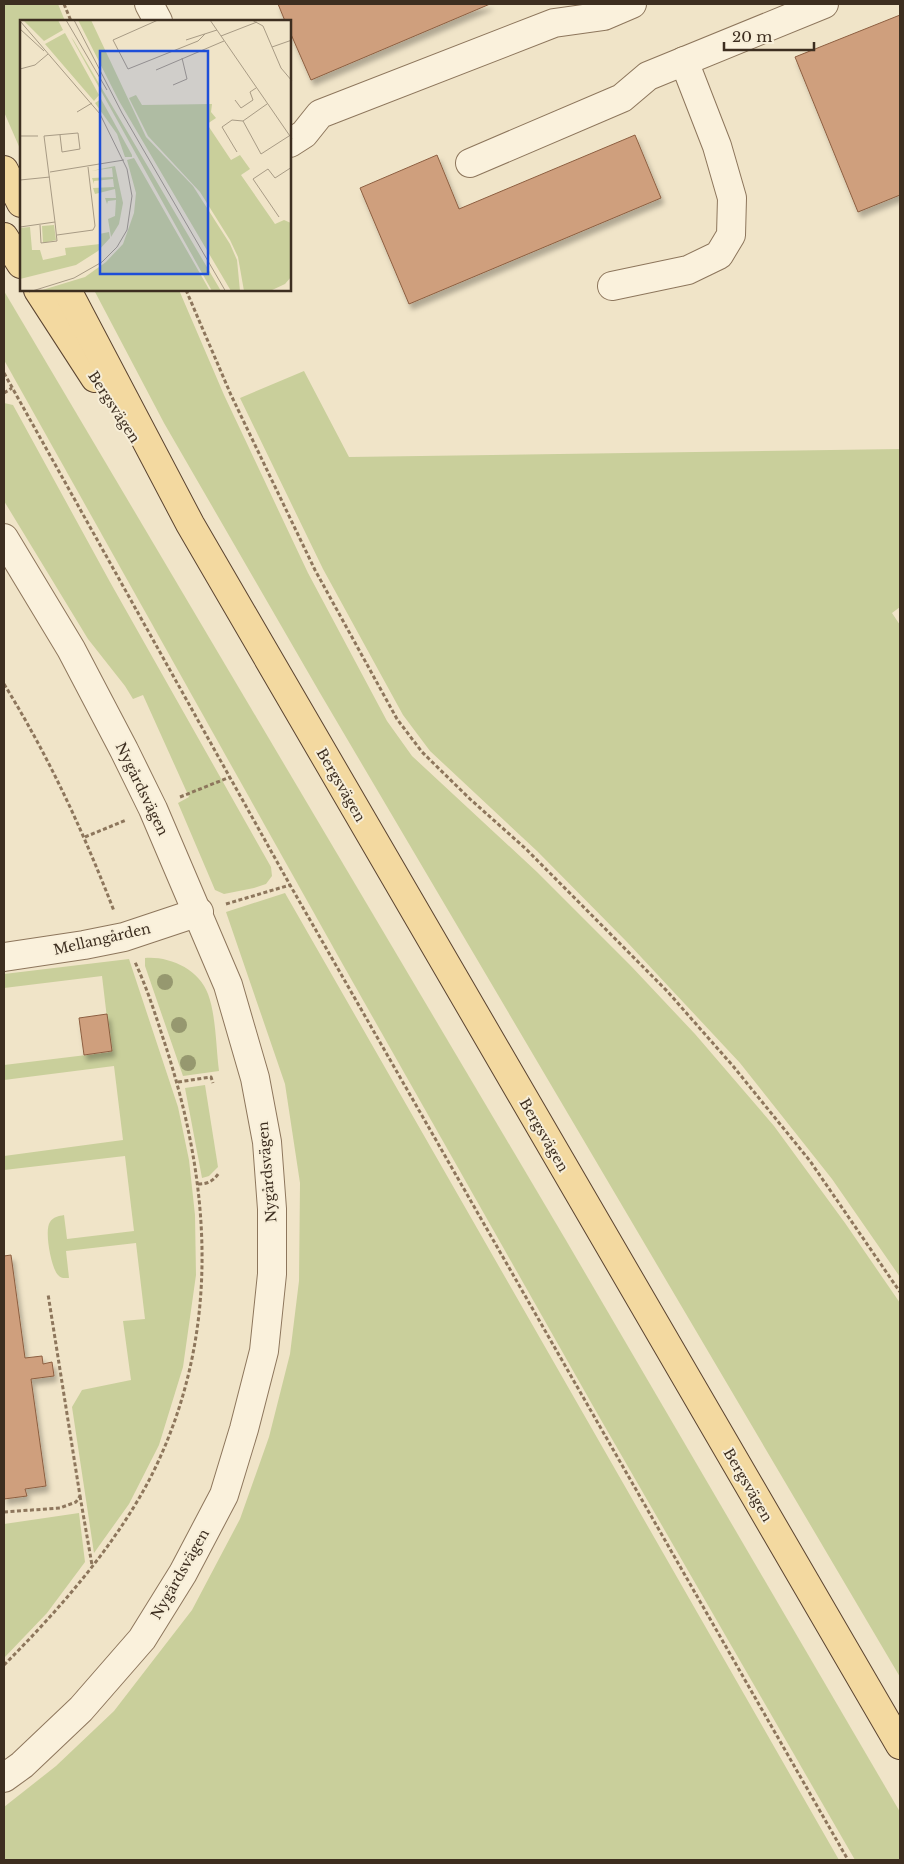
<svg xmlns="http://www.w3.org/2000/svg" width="904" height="1864" font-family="'Libre Baskerville',serif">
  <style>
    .green { fill: #c9cf9b }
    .building { fill: #cf9f7d; stroke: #8d5f41; filter: url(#shadow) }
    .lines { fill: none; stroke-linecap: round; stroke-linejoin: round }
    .minor-casing { stroke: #8d765c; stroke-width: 30 }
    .major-casing { stroke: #5b4430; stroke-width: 30 }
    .path { stroke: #8d765c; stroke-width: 3; stroke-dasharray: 4 2.5; stroke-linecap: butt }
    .minor { stroke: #faf1dc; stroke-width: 28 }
    .major { stroke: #f3d9a0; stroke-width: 28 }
    .tree { fill: #96986f }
    .labels { text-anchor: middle; stroke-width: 4; stroke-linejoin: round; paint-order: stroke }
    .street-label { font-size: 14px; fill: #3d2e20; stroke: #f7eed8 }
    .inset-road { fill: none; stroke: #a89b85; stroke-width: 1 }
    .view { fill: #1d4ed8; fill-opacity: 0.15; stroke: #1d4ed8; stroke-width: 2.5 }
    .inset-edge { fill: none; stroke: #3d2e20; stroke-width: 2.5 }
  </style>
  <defs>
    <filter id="shadow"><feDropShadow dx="3" dy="5.5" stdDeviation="2.5" flood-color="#0004"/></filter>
  </defs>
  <rect width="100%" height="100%" fill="#f0e4c8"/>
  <g class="green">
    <path d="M4 4H58L65 21H21V151L4 112Z"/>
    <path d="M94 290H179L224 395 308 573 387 721 412 756 537 872 631 966 695 1034 774 1126 845 1223 900 1303V1677L320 693 164 423Z"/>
    <path d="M4 291 567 1242 900 1812V1860H855L597 1413 342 963 4 360Z"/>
    <path d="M304 371 349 457 900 449V607L892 613 900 625V1277L832 1179 740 1063 627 942 537 851 430 751 403 715 323 569 240 398Z"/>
    <path d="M4 403 13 405 110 582 271 867 272 876 266 884 254 888 224 894 215 890 178 803 189 797 143 695 133 699 125 686 88 639 4 501Z"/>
    <path d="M285 893 839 1860H4V1807L56 1766 114 1711 192 1610 240 1519 269 1437 290 1354 299 1281 300 1183 285 1084 226 912Z"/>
    <path d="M145 958C169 956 199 969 208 994 216 1015 216 1048 219 1071L183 1076 145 966Z"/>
    <path d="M129 959 178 1107 189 1160 195 1215 196 1275 183 1367 159 1445 129 1504 94 1553 72 1407 82 1390 131 1380 123 1321 145 1319 136 1243 66 1251 69 1278C65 1278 61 1279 58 1275 51 1268 44 1230 50 1222 53 1217 59 1216 64 1215L67 1239 134 1231 125 1156 4 1170V1156L123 1140 114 1066 4 1080V1065L111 1052 102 976 4 988V974Z"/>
    <path d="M205 1085 218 1167 209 1176 202 1178 185 1088Z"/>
    <path d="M79 1513 85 1562 47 1613 4 1658V1524Z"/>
  </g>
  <g class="building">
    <path d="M278 4H490L311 80 290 32V21H285Z"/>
    <path d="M900 15V195L858 212 795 57Z"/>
    <path d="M635 135 661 198 409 304 360 188 437 155 459 209Z"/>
    <path d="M107 1014 112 1051 84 1055 79 1018Z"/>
    <path d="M11 1255 25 1358 42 1356 43 1364 52 1362 54 1376 31 1379 46 1486 25 1489 27 1496 4 1499V1256Z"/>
  </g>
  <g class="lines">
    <defs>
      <g id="minor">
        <path d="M149 4 158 21"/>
        <path d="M290 143 304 134 320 114 554 23 604 16 632 4"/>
        <path d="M470 163 622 98 648 76 824 4"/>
        <path d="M612 286 688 270 719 255 731 235 732 198 717 146 684 61"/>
        <path d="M4 538 71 649 124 750 153 809 228 985 255 1078 267 1142 272 1209V1274L264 1351 244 1429 224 1495 183 1573 142 1639 81 1709 22 1765 4 1778"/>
        <path d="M4 957 84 945 124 937 199 912"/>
      </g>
      <g id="major">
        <path d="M4 170 21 203"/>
        <path d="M4 237 21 264"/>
        <path d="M38 290 95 378"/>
        <path d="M67 290 190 524 900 1745"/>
      </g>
    </defs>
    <use href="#minor" class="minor-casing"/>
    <use href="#major" class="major-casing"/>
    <g class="path">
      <path d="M64 4 71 21"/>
      <path d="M186 290 231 395 315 570 397 719 422 752 470 799 526 849 667 991 733 1066 810 1161 900 1292"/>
      <path d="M4 373 290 885 848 1860"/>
      <path d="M4 393 12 388"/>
      <path d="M4 684C49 757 83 831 114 911"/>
      <path d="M180 797 230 777"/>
      <path d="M85 837 126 820"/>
      <path d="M226 904 290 885"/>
      <path d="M178 1082 211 1077 213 1083"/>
      <path d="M198 1184C208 1184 213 1181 219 1173"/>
      <path d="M80 1496 92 1565"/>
      <path d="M4 1512 60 1508 76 1502 80 1496 48 1294"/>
      <path d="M4 1665C61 1608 124 1536 158 1462 222 1323 210 1177 162 1035 154 1010 146 986 135 962"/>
    </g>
    <use href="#minor" class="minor"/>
    <use href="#major" class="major"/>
  </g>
  <g class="tree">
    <circle cx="165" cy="982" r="8"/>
    <circle cx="179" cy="1025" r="8"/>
    <circle cx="188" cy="1063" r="8"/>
  </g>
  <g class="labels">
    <g class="street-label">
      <text transform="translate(114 407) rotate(57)" y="5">Bergsvägen</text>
      <text transform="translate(341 785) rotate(60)" y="5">Bergsvägen</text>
      <text transform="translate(142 789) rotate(64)" y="5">Nygårdsvägen</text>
      <text transform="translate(102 939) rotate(-13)" y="5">Mellangården</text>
      <text transform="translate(544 1135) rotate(60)" y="5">Bergsvägen</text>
      <text transform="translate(267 1172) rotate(-95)" y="5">Nygårdsvägen</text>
      <text transform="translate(748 1485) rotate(60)" y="5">Bergsvägen</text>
      <text transform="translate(180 1574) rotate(-60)" y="5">Nygårdsvägen</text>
    </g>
  </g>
  <g transform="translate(20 20)">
    <rect width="271" height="271" fill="#f0e4c8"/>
    <path d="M3 0H38L43 10 24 21ZM58 0H71L126 117 173 166 210 224 217 240 220 271H211L99 81ZM45 13 79 75 74 81 25 24ZM51 17 54 21 201 271H192ZM116 75 122 85 192 84 191 92 196 98 187 104 211 140 220 135 230 149 221 155 255 204 264 200 271 203V257L265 264 250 271H224L218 237 210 220 180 172 128 116 109 78ZM81 79 112 135V137H105L97 114 75 83ZM114 138 190 271H19L65 257 86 242 103 224 114 193 116 173 107 140ZM95 146 103 183 99 204 91 217 88 199 95 196 96 180 88 181 87 184 85 178H96L95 169 75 174 73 168 94 167 93 159 74 161V164L72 158 93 157 92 148 71 151ZM34 205 36 220 23 223 22 206ZM10 207 12 230H20L23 240 46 235 45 228 80 224 79 214 89 212 90 218 78 231 56 245 0 259V208Z" fill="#c9cf9b"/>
    <path class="inset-road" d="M46 0 87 70M54 0 102 93 206 272M138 0 93 20 108 49 178 21 185 14M190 0 272 119M232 0 243 6 261 48 272 61M0 1 80 94 107 149 112 176 107 210 97 227 82 242 54 258 9 272M0 9 24 31M201 16 237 2M166 20 197 10M252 27 272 20M0 49 15 45 28 34M136 50 204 21M153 65 167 59 162 38M215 80 221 88 233 80 230 72 236 68M57 92 72 83M223 101 247 84M0 116H18M217 132 202 107 212 100 223 101 241 134 269 116M30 152 104 140M0 160 30 157M259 197 233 159 248 149 255 158 272 147M35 202 24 116 58 113 60 129 42 132 40 115M0 207 35 202 37 221 21 223 20 205M37 215 73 210 75 206 68 147"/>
    <path class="view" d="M80 31H188V254H80Z"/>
    <rect width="271" height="271" class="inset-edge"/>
  </g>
  <rect width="904" height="1864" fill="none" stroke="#3d2e20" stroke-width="10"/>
  <path d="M724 42v8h90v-8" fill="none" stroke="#3d2e20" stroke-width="2.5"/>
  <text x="732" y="42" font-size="15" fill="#3d2e20" stroke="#f7eed8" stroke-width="4" paint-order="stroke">20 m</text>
</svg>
